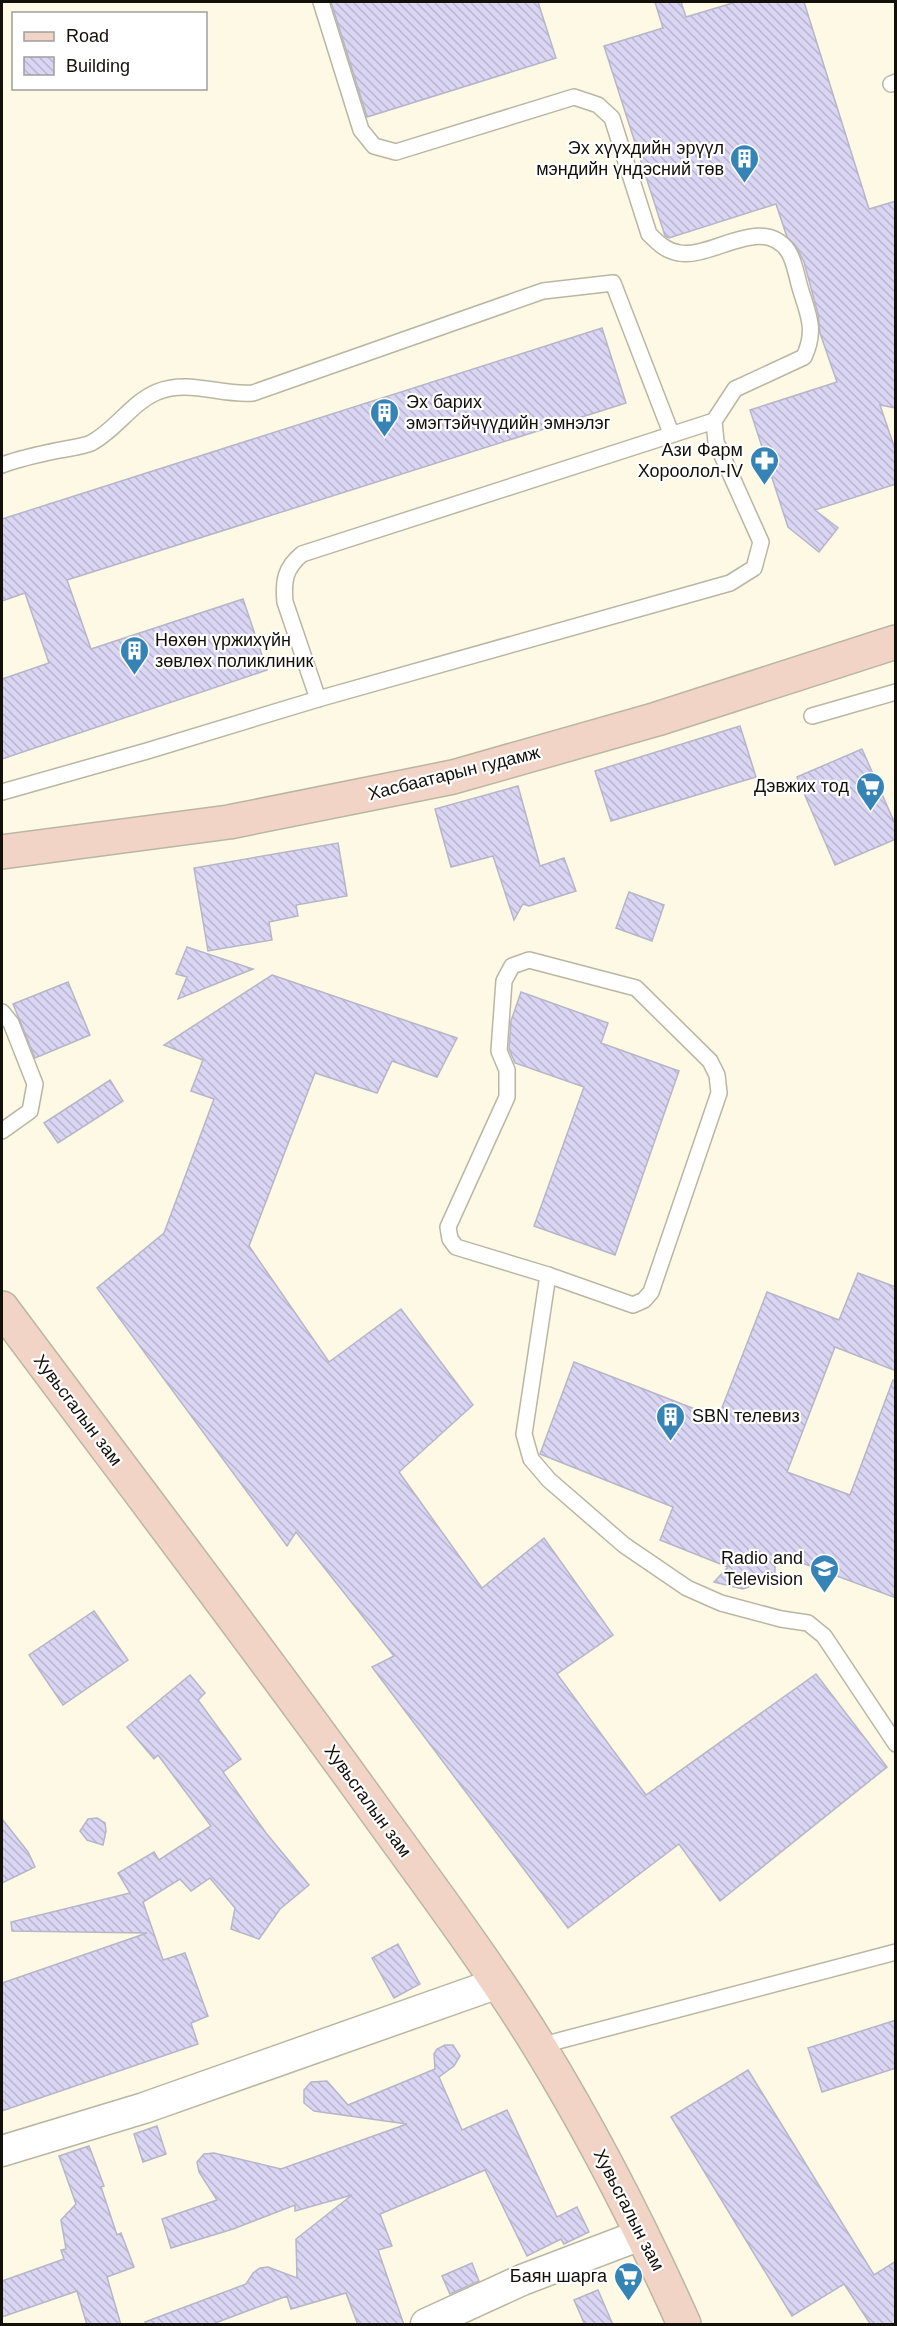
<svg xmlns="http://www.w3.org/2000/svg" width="897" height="2326" font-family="Arial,sans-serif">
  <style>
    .building { fill: url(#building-back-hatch); stroke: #b7b5c8; stroke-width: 1.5 }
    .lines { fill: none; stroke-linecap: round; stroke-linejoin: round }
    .lane-casing { stroke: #bab6a2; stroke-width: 18 }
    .street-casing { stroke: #bab6a2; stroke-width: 33 }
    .secondary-casing { stroke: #bab6a2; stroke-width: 36 }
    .lane { stroke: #fff; stroke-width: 15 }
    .street { stroke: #fff; stroke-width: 30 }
    .secondary { stroke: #f2d4c6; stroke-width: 33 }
    .labels { text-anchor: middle; stroke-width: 4.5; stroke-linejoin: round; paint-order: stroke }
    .poi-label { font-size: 18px; fill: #121009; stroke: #fff; text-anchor: end }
    .street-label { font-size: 18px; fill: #121009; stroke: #fff }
  </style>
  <defs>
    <pattern id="building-back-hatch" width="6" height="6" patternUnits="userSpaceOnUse" patternTransform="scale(1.5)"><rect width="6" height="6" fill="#d9d5f3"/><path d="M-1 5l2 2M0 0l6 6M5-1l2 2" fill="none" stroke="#b9b6cf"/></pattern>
  </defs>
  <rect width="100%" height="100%" fill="#fdf9e4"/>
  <g class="building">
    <path d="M331 2H538L556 58 367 117Z"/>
    <path d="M655 2H681L686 17 736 2H804L869 209 896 201V408L880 405 896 452V484L815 510 838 528 819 552 788 527 750 410 837 382 820 333 818 314 804 262 796 246 787 237 776 204 669 238 665 236 604 46 663 28Z"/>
    <path d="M602 328 626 403 67 580 91 649 243 599 267 670 2 759V679L49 663 25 593 2 601V519Z"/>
    <path d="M740 726 756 777 611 821 595 771Z"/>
    <path d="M862 749 896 826V839L835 865 797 777Z"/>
    <path d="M518 786 540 866 564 858 576 891 529 906 523 904 514 920 493 856 451 867 435 809Z"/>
    <path d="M338 843 347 896 296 905 298 916 269 922 272 940 208 951 194 868Z"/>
    <path d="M629 892 664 905 652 941 616 928Z"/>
    <path d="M187 947 253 969 178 999 187 977 176 974Z"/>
    <path d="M272 975 457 1038 437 1077 392 1061 377 1093 315 1073 249 1246 329 1362 401 1309 473 1405 399 1472 482 1588 544 1538 613 1635 557 1674 646 1795 816 1674 887 1767 720 1901 679 1844 568 1928 372 1667 394 1656 296 1532 287 1546 97 1288 164 1233 214 1099 191 1091 203 1060 164 1045Z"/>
    <path d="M68 982 90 1035 35 1058 13 1004Z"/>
    <path d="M521 992 608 1023 601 1043 679 1071 615 1255 534 1226 584 1087 515 1063 509 1049 511 1021Z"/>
    <path d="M110 1080 123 1101 58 1143 44 1123Z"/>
    <path d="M858 1273 896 1287V1371L835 1347 787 1472 850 1495 893 1380H896V1598L775 1553V1578L743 1589 714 1582 728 1567 660 1540 673 1507 540 1454 574 1362 718 1418 767 1292 839 1320Z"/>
    <path d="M94 1611 128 1660 63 1705 29 1655Z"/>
    <path d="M190 1675 205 1693 198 1700 241 1759 223 1772 266 1833 309 1885 280 1909 259 1939 231 1929 235 1908 210 1878 191 1891 180 1879 143 1902 163 1960 185 1953 208 2016 191 2023 198 2044 2 2111V1983L147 1933 12 1931 11 1922 130 1893 118 1873 154 1852 159 1860 211 1826 158 1755 154 1759 127 1727Z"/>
    <path d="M97 1818 105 1823 106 1831 103 1845 87 1840 80 1831 88 1819Z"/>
    <path d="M2 1819 28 1852 35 1867 2 1883Z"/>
    <path d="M398 1944 420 1984 394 1998 372 1958Z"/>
    <path d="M896 2020V2068L822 2092 808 2048Z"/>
    <path d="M445 2045H453L460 2056 454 2066 439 2077 462 2130 507 2110 557 2217 577 2207 589 2232 564 2244 561 2239 527 2256 485 2170 380 2214 392 2246 378 2250 404 2325H358L346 2293 291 2309 287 2296 210 2325H146L145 2322 246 2284 253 2273 260 2268 268 2267 297 2278 296 2239 352 2195 295 2211V2205L233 2229 171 2248 162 2219 217 2200 199 2172 197 2162 204 2154 214 2153 281 2169 407 2124 314 2111 304 2103V2090L311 2082 327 2081 348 2105 435 2069 434 2054 437 2049Z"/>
    <path d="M748 2070 874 2275 896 2261V2325H871L844 2284 792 2316 671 2117Z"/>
    <path d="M157 2126 166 2154 143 2162 134 2134Z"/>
    <path d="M89 2146 104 2186 101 2187 117 2235 121 2233 134 2267 107 2277 121 2325H87L77 2291 2 2317V2281L64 2259 61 2250 66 2249 61 2220 76 2204 59 2156Z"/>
    <path d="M472 2263 479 2281 450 2294 442 2276Z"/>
    <path d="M598 2290 613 2325H585L574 2300Z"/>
  </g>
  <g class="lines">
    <defs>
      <g id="lane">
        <path d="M891 84 896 82"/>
        <path d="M2 465C21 458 40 454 60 450 69 448 82 447 91 443 116 430 131 403 157 392 189 379 221 396 253 393L543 291 613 283 671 433"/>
        <path d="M318 699 285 602C283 581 285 568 302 554L714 421"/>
        <path d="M812 716 896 692"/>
        <path d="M2 792 147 751 318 699 730 583 754 568 761 542 716 442 714 421 735 389 804 357C816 331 809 316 801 291 797 279 795 261 788 251 762 214 712 259 679 253 666 251 658 243 649 234L612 118 598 105 574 97 396 152 374 146 361 130 321 2"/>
        <path d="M529 960 636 988 710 1061 717 1075 719 1093 651 1292 644 1300 633 1305 548 1275 456 1247 450 1239 448 1227 507 1097V1070L499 1051 504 981 512 966Z"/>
        <path d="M2 1012 11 1023 35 1084 30 1111 2 1131"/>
        <path d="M548 1275 524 1434 531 1459 549 1480 624 1545 687 1588 721 1603 781 1619 808 1623 824 1636 896 1744"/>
        <path d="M539 2046 896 1952"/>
      </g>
      <g id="street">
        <path d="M2 2151 144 2108 498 1983"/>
        <path d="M426 2324 522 2280 643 2234"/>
      </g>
      <g id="secondary">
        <path d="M2 852 229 822 453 777 657 719 896 642"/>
        <path d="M2 1308C121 1468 242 1626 359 1788 420 1873 484 1957 539 2046 594 2136 641 2228 684 2324"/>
      </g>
    </defs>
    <use href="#lane" class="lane-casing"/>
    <use href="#street" class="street-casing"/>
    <use href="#secondary" class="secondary-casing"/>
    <use href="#lane" class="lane"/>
    <use href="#street" class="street"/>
    <use href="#secondary" class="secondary"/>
  </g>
  <defs>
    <symbol id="building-pin" viewBox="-11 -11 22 30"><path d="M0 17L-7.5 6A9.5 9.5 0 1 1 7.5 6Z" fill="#3684b6" stroke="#fff"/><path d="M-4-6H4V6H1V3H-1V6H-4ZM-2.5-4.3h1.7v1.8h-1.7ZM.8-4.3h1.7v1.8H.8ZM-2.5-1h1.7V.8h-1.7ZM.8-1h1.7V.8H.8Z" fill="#fff"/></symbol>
    <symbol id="pharmacy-pin" viewBox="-11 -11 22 30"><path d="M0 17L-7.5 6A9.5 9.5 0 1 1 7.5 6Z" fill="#3684b6" stroke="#fff"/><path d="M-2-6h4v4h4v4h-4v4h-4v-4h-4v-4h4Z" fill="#fff"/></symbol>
    <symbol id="supermarket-pin" viewBox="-11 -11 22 30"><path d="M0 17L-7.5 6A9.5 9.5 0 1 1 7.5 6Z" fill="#3684b6" stroke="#fff"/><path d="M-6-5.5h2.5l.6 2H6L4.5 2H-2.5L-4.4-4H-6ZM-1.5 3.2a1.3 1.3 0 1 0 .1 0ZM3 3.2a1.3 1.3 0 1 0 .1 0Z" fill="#fff"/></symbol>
    <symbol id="university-pin" viewBox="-11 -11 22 30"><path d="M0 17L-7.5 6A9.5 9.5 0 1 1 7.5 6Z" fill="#3684b6" stroke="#fff"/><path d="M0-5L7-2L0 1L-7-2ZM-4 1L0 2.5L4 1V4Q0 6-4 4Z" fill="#fff"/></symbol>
  </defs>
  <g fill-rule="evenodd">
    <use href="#building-pin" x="728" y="142" width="33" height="45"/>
    <use href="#building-pin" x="368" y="396" width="33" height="45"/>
    <use href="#pharmacy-pin" x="748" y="444" width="33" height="45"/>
    <use href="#building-pin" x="118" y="634" width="33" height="45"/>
    <use href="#supermarket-pin" x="854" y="770" width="33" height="45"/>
    <use href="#building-pin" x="654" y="1400" width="33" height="45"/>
    <use href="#university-pin" x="808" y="1552" width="33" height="45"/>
    <use href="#supermarket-pin" x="612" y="2260" width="33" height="45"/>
  </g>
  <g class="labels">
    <g class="poi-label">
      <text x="724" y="154">Эх хүүхдийн эрүүл<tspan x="724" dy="21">мэндийн үндэсний төв</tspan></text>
      <text x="406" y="408" text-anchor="start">Эх барих<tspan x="406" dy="21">эмэгтэйчүүдийн эмнэлэг</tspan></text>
      <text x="743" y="456">Ази Фарм<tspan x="743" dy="21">Хороолол-IV</tspan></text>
      <text x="155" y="646" text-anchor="start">Нөхөн үржихүйн<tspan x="155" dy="21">зөвлөх поликлиник</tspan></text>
      <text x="849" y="792">Дэвжих тод</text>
      <text x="692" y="1422" text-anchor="start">SBN телевиз</text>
      <text x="803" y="1564">Radio and<tspan x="803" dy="21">Television</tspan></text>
      <text x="607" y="2282">Баян шарга</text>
    </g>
    <g class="street-label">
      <text transform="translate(454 773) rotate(-14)" y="6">Хасбаатарын гудамж</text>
      <text transform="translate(78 1410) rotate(53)" y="6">Хувьсгалын зам</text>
      <text transform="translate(368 1801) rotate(54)" y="6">Хувьсгалын зам</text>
      <text transform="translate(629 2210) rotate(63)" y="6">Хувьсгалын зам</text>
    </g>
  </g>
  <rect width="897" height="2326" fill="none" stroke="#121009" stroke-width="6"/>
  <rect x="12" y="12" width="195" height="78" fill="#ffffff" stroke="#a09f9d" stroke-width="1.5"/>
  <rect x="24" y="32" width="30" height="9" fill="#f2d4c6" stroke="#a09f9d" stroke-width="1.5"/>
  <text x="66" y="42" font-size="18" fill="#121009">Road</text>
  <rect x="24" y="57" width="30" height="18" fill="url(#building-back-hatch)" stroke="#a09f9d" stroke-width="1.5"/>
  <text x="66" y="72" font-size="18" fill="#121009">Building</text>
</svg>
